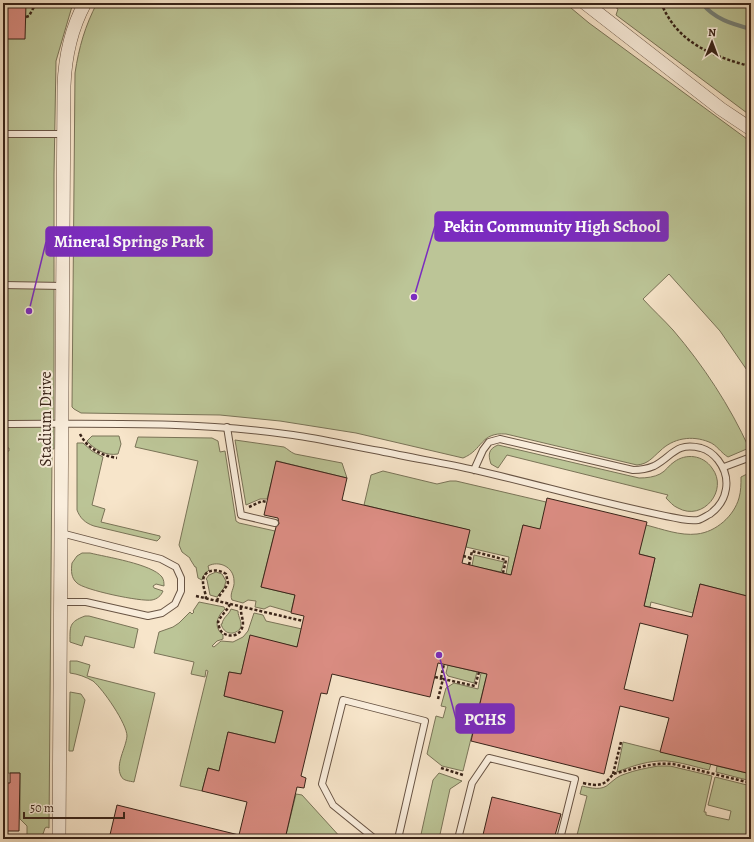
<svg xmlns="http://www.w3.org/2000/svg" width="754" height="842" font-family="Alegreya,serif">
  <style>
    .green { fill: #bcc597; stroke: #7a7458 }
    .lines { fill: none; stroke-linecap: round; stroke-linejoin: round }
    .stream { stroke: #758179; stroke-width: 4 }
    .building { fill: #db8d83; stroke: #382318; fill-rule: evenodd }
    .lane-casing { stroke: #685444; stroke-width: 8 }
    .street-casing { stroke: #685444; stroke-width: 14 }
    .path { stroke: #382318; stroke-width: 2.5; stroke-dasharray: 3 2; stroke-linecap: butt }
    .lane { stroke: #faeedd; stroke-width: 6 }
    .street { stroke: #faeedd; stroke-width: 13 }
    .labels { text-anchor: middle; stroke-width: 4; stroke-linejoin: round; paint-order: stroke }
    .street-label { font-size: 16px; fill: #382318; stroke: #faeedd }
    .leader { fill: none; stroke: #7b2cbf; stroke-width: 1.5 }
    .callout-dot { fill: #7b2cbf; stroke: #faeedd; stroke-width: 1.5 }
    .callout { fill: #7b2cbf; stroke: #7b2cbf; stroke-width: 1.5 }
    .callout-label { font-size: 17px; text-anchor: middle; font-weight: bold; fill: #fff }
  </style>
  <rect width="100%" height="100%" fill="#f7e5ca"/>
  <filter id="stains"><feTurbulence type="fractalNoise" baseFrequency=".005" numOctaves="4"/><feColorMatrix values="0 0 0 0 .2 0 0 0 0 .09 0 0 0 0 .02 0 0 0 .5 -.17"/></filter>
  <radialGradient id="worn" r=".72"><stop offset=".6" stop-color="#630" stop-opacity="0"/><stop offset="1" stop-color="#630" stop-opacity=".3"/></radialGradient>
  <g class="green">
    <path d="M3 3H73L56 61 54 174V449H52V454L49 828 47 827 45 828 43 834 38 836V839H27V826L20 819V773H3V451H9V448H3Z"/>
    <path d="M97 3H565L589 23 751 142V376L720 331 669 274 643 299C653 310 663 319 673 330 703 365 730 406 749 448L728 457C721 453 717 445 709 442 692 435 673 438 660 451 652 458 648 464 637 465L506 434C480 432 483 450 463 458L356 433 280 421 220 415 81 413 74 409 72 407 75 73C79 47 85 26 97 3Z"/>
    <path d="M609 3H751V116L616 15 618 9Z"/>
    <path d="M92 436H119L121 444 118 454C106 456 95 450 87 441Z"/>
    <path d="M138 437 212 438 218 441 220 452 225 451 236 521 239 523 275 531 261 587 295 595 291 612 270 606 264 609 255 607 256 601 248 600 243 603 232 600C229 593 235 588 234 581 234 567 219 560 208 566L209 570 203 576 202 580 198 578 196 567H195L190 559V558L182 552 179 545 198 461 135 447Z"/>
    <path d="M235 440 284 447C288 449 290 452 295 454L342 463 347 478 277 461 267 499H260L246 505Z"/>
    <path d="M77 443H83L92 451 103 457 92 505 105 509 101 522 160 536V538L157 541 94 526C85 523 80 518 77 510Z"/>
    <path d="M498 445 639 478C647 478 654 477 660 474 666 471 669 465 674 462 686 453 703 455 712 468 729 490 703 522 678 508 673 506 670 502 666 498L668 495 507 455 498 468 491 464C488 455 488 449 498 445Z"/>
    <path d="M383 471 437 484 450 481H456L546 502 557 534 523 525 511 575 506 574 509 557 466 547 469 530 364 505 371 475Z"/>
    <path d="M751 472V597L700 584 693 613 651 602 650 607 644 606 655 558 620 549 646 525C662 529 680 536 697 534 716 532 734 516 739 498 741 491 741 484 741 477Z"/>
    <path d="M82 553H90C106 557 152 564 162 577 164 580 164 583 164 586L156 584 153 586 154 588 163 591C161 596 157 599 152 600 141 602 84 590 77 583 71 578 71 571 72 563L77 556Z"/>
    <path d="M474 555 504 562 501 572 472 566Z"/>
    <path d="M216 572 222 574 226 581 224 588 217 597 210 595 207 580 206 579 209 575Z"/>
    <path d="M199 602 224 607 225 609C217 616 213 627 223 635V639L217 641 212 646 214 647 221 641 233 642 243 637 248 631 254 613 263 615 266 621 302 629 297 647 250 636 241 674 229 672 224 696 283 711 275 743 228 732 219 771 208 768 202 791 180 786 208 671 206 670 205 677 191 674 194 662 154 653 159 632 173 627 179 623 190 612 192 614 194 612 193 611Z"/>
    <path d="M231 609 238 611C238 618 243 621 240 629 233 636 224 634 221 624H222C223 617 229 615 231 609Z"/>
    <path d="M85 616H89L138 629 134 648 85 636 82 646 70 642C70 626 69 622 85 616Z"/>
    <path d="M70 661H77L90 665 87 676 155 693 134 782C130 781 123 781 121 776 115 764 126 748 127 736 127 724 103 689 93 681 86 677 78 674 70 673Z"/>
    <path d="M448 665 477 672 474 683 448 676 446 673Z"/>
    <path d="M481 673 487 674 463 771 442 766 427 754 436 716 443 718 446 707 441 706 446 688 454 683 478 689Z"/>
    <path d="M70 692 81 694 85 700 73 751H69Z"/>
    <path d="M623 742 711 764 709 770C695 767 681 762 666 761 650 760 632 766 617 772Z"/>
    <path d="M658 766H670L712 776 704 812H706V815L729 820 731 811 708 805 715 777 751 786V839H576L587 796 580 794 582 786C591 788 602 791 609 784 615 779 618 776 625 774 635 770 647 768 658 766Z"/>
    <path d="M717 766 751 774V781L716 772Z"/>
    <path d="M439 773 462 781 450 789 439 839H420L433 780Z"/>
    <path d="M296 794 302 795 342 839H285Z"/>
  </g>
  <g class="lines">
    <path class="stream" d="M702 3C714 19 732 24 751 29"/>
  </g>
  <g class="building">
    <path d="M3 3H26L25 39H3Z"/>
    <path d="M276 461 347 478 342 500 470 530 462 563 511 575 523 525 540 529 547 498 647 522 639 554 655 558 644 606 692 617 700 584 751 597V774L660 752 669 718 620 706 604 774 471 741 487 674 438 663 430 697 332 674 327 694 321 693 301 776 306 778 304 788 297 787 285 839H109L117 805 239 835 247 802 202 791 208 768 219 771 228 732 275 743 283 711 224 696 229 672 241 674 250 635 297 647 304 616 291 613 295 595 261 587 276 527 279 524 278 518 264 515ZM640 623 688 635 673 701 624 689Z"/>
    <path d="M10 773H20L19 831H3V783H10Z"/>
    <path d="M492 797 561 814 554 839H482Z"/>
  </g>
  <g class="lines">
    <defs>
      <g id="lane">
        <path d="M3 134H64"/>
        <path d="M3 285 63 286"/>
        <path d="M3 424C100 424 197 421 293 435 322 439 351 446 380 451 412 458 444 463 475 470 544 486 611 506 681 519 687 520 692 521 698 520 702 519 706 516 710 514 728 501 732 478 718 460 714 455 708 450 701 448 675 442 673 456 654 466 647 469 640 470 633 470L500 439 489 442 483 450 474 470"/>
        <path d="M227 427 241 515 275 523"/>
        <path d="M724 467 751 457"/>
        <path d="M61 602H86L148 616 162 613 175 604 181 591V578L176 567 161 559 61 533"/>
        <path d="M375 839 333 805 322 784 343 700 425 721 398 839"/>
        <path d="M458 839 472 783 489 758 575 779 560 839"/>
      </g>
      <g id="street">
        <path d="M585 3 721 109 751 129"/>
        <path d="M59 839 64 86C65 57 71 29 85 3"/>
      </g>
    </defs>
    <use href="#lane" class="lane-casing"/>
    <use href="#street" class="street-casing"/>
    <g class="path">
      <path d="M661 3C673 31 691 45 718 56 729 60 740 64 751 66"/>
      <path d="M26 17 29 16 36 3"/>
      <path d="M80 434C88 449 100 455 117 458"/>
      <path d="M249 507 262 501 267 502"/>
      <path d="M463 556 471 558"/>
      <path d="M469 565 472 551 506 560 503 573"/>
      <path d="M196 596 303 621"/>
      <path d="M206 599C206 594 203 587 203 582 203 569 217 568 226 574L228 583C225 590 219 594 217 601"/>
      <path d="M230 604C227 611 221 615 218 622 219 625 219 629 221 631 227 638 239 637 242 628 245 621 240 615 241 607"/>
      <path d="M435 677 442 679"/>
      <path d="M441 678 444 664"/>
      <path d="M438 699 443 679 475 686 479 672"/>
      <path d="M441 768 463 775"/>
      <path d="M613 774 621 742"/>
      <path d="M583 783C597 786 604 787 613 774 633 769 652 762 673 764L751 783"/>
    </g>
    <use href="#lane" class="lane"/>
    <use href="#street" class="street"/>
  </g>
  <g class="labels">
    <g class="street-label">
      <text transform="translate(45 419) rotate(-90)" y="6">Stadium Drive</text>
    </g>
  </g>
  <path class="leader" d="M414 297L435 226M29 311L46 242M439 655L456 719"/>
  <g class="callout-dot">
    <circle cx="414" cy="297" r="4"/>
    <circle cx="29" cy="311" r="4"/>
    <circle cx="439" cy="655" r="4"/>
  </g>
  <g class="callout">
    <rect x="435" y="212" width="233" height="29" rx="4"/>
    <rect x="46" y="227" width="166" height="29" rx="4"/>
    <rect x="456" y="704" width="58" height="29" rx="4"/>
  </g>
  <g class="callout-label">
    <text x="552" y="232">Pekin Community High School</text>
    <text x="129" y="247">Mineral Springs Park</text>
    <text x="485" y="725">PCHS</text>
  </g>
  <rect width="754" height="842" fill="none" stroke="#f7e5ca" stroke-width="16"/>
  <rect x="4" y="4" width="746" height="834" fill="none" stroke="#382318" stroke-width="2"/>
  <rect x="8" y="8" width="738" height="826" fill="none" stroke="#382318"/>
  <g transform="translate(712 42) rotate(1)" stroke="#faeedd" stroke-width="3" paint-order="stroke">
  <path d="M0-3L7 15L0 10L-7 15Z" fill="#382318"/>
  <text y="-6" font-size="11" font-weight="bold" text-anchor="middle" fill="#382318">N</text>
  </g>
  <path d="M24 812v6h100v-6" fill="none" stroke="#382318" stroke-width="2"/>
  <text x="30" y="812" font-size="12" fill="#382318" stroke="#faeedd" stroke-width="3" paint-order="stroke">50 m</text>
  <rect width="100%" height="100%" filter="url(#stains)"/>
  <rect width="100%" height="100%" fill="url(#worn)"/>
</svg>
